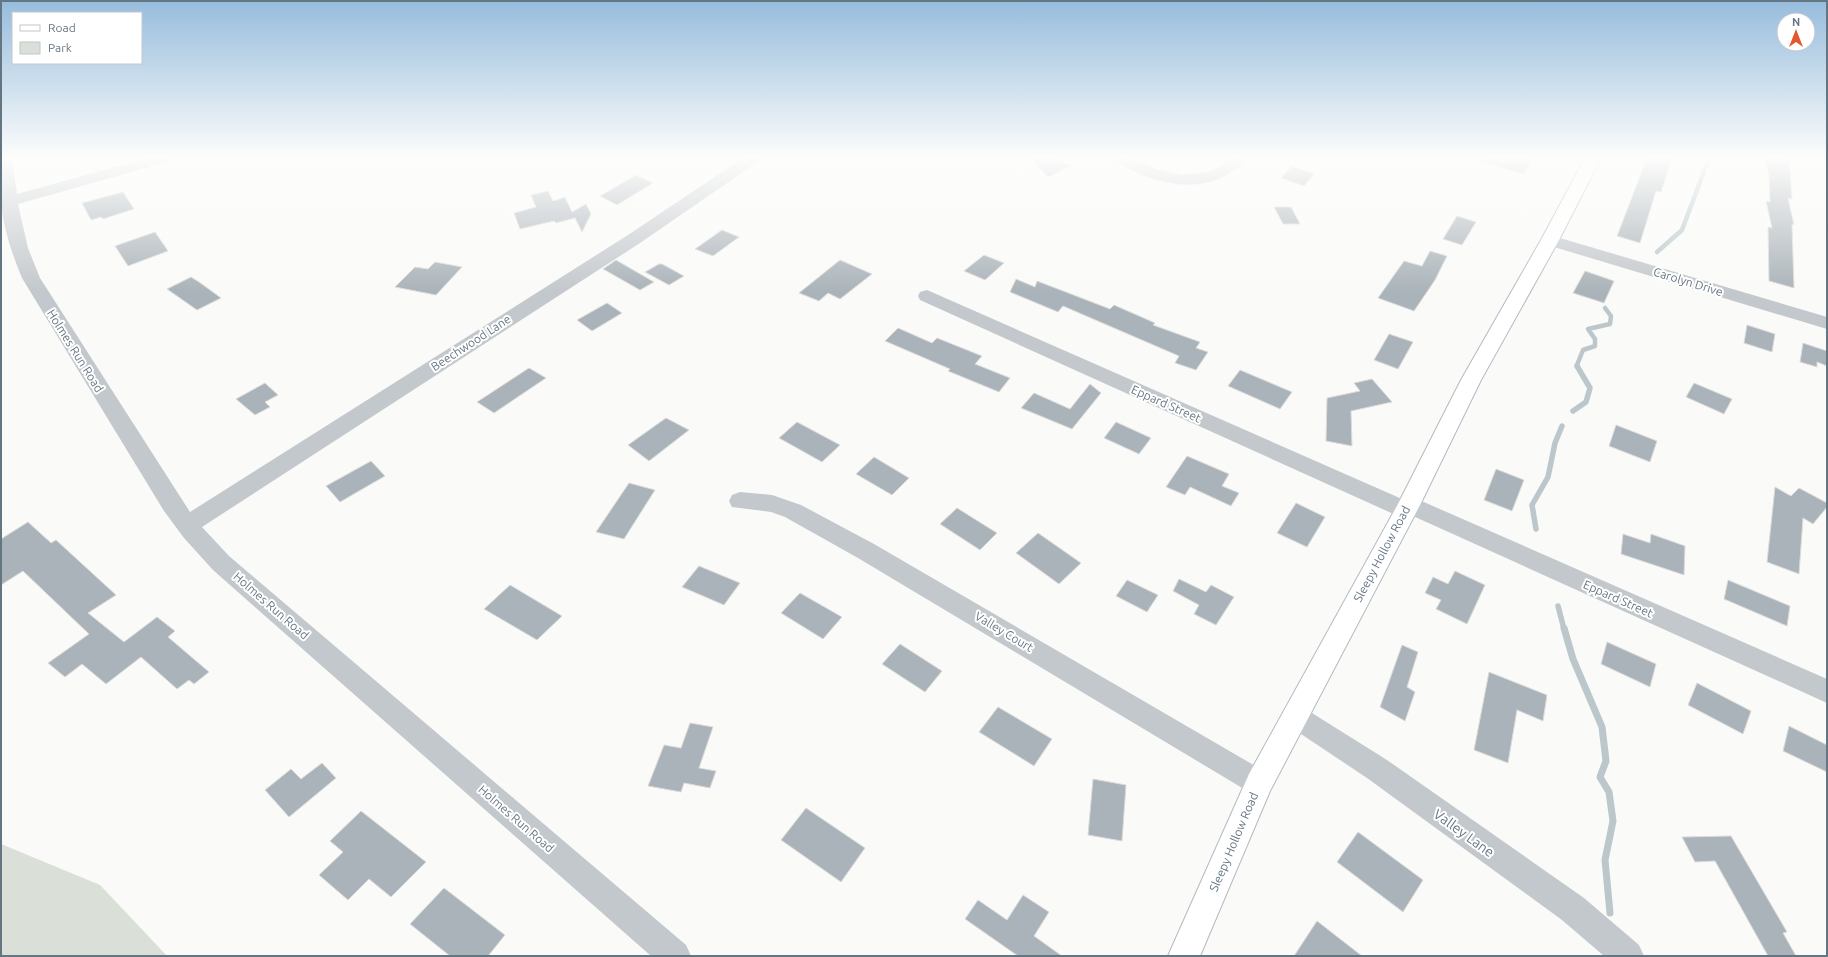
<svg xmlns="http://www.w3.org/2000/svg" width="1828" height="957" font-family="Ubuntu,sans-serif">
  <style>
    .green { fill: #dadfd7 }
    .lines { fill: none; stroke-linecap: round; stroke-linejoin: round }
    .stream-far2 { stroke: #bbc7cb; stroke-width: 4.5 }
    .stream-far1 { stroke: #bbc7cb; stroke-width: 5.5 }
    .stream { stroke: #bbc7cb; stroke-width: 7 }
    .building { fill: #aab3b9; stroke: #dcdcda }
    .secondary-casing { stroke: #b3babf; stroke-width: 2 }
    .street { fill: #c3c8cc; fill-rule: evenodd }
    .secondary { fill: #fff; fill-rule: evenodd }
    .labels { text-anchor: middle; stroke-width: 4; stroke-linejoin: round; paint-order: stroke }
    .street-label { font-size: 12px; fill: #657683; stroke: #fff }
    .near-street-label { font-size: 14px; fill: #657683; stroke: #fff }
  </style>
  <rect width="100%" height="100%" fill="#fafaf8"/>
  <path class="green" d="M1 844 100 885 167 956H1Z"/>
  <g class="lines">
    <g class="stream-far2">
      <path d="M1657 252 1682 230 1709 158"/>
      <path d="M1578 367 1577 365 1583 350 1595 346V339L1588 329 1610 324 1611 316 1605 308"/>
    </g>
    <g class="stream-far1">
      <path d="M1573 411 1586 402 1590 388 1577 366"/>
      <path d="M1536 529 1532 505 1548 477 1555 443 1562 426"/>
      <path d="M1558 606 1564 629"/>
    </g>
    <path class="stream" d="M1564 628 1573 659 1602 727 1606 761 1600 777 1609 792 1613 821 1605 860 1610 913"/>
  </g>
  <g class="building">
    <path d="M1030 158H1054L1071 166 1048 177Z"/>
    <path d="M1482 158H1533L1524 174 1481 162Z"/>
    <path d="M1647 158H1672L1661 192 1656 191 1640 243 1617 236Z"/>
    <path d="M1764 158H1787L1790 169 1792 199 1788 198 1794 225 1792 224 1794 288 1769 281 1768 227 1772 228 1766 201 1770 202 1769 175Z"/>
    <path d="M1292 166 1314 174 1304 186 1281 178Z"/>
    <path d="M636 175 653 183 617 205 600 196Z"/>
    <path d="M548 191 553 201 565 197 572 212 586 204 591 214 582 232 575 218 556 223 554 221 520 229 514 213 536 207 531 195Z"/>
    <path d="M123 192 134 209 103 219 101 217 91 220 82 203Z"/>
    <path d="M1274 207H1291L1300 224H1283Z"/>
    <path d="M1457 216 1476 222 1462 245 1443 239Z"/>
    <path d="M722 230 739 237 713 256 695 249Z"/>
    <path d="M155 232 168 251 128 266 115 246Z"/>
    <path d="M1430 251 1447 256 1435 280 1414 311 1378 298 1404 261 1422 266Z"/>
    <path d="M984 255 1004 263 985 280 964 271Z"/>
    <path d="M616 260 654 282 640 290 603 269Z"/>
    <path d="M840 260 872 274 840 299 828 293 819 301 799 293Z"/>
    <path d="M435 262 462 267 436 295 395 287 415 267 428 269Z"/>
    <path d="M659 264H662L684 276 669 285 645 272Z"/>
    <path d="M1585 271 1614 281 1604 303 1573 293Z"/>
    <path d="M191 277 199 282 221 298 197 310 167 289Z"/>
    <path d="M1016 279 1035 287 1037 281 1110 309 1114 305 1155 323 1153 325 1200 342 1196 348 1208 352 1196 370 1175 363 1179 356 1063 306 1058 312 1010 292Z"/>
    <path d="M607 303 622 313 592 331 577 320Z"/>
    <path d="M1747 325 1775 334 1772 352 1744 343Z"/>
    <path d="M898 328 932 343 937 338 982 356 975 364 1010 378 999 392 948 371 950 369 885 341Z"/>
    <path d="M1389 334 1413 342 1398 369 1374 360Z"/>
    <path d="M1803 343 1827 351V366L1817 362V367L1800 362Z"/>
    <path d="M529 368 546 378 494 413 477 402Z"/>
    <path d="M1240 370 1292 392 1280 409 1228 386Z"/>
    <path d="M1372 379 1392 402 1351 411 1352 446 1326 441 1327 398 1360 391 1354 383Z"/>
    <path d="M265 383 278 395 265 402 270 407 255 415 236 399Z"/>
    <path d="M1694 383 1732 399 1724 414 1686 397Z"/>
    <path d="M1090 384 1101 393 1072 429 1021 408 1034 393 1070 409Z"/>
    <path d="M666 418 689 430 649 461 628 445Z"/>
    <path d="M797 422 840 445 822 462 779 438Z"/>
    <path d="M1116 422 1151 438 1139 454 1104 438Z"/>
    <path d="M1616 425 1657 441 1650 462 1609 446Z"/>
    <path d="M1187 456 1229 474 1222 486 1239 493 1231 506 1190 487 1185 495 1166 487Z"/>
    <path d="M874 457 909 478 892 495 856 474Z"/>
    <path d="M371 461 385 476 340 502 326 486Z"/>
    <path d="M1496 469 1524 480 1512 511 1484 500Z"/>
    <path d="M629 483 655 490 624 539 596 532Z"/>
    <path d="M1775 487 1791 496 1799 488 1827 503V507L1813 524 1803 518 1799 574 1767 562Z"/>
    <path d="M1296 503 1325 517 1307 547 1277 533Z"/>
    <path d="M957 508 997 533 980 550 940 524Z"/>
    <path d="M28 522 51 543 56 540 116 595 88 613 124 642 157 617 175 631 168 637 209 672 194 684 189 680 177 689 141 657 106 684 82 664 65 677 48 663 89 634 23 571 1 585V539Z"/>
    <path d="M1038 533 1081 563 1059 584 1016 553Z"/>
    <path d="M1623 534 1650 543 1651 534 1685 546 1684 575 1621 554Z"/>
    <path d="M699 566 740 583 724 605 682 587Z"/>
    <path d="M1455 571 1485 585 1467 624 1436 609 1441 600 1425 593 1433 577 1448 584Z"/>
    <path d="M1179 579 1206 592 1211 585 1234 597 1216 625 1194 614 1199 605 1173 591Z"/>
    <path d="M1127 580 1158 595 1147 612 1116 596Z"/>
    <path d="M1728 580 1790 606 1787 626 1724 599Z"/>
    <path d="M510 585 562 616 537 640 484 609Z"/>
    <path d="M800 593 842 617 823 639 781 613Z"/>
    <path d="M1607 642 1656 664 1650 687 1601 664Z"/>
    <path d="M900 644 942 671 925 692 882 664Z"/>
    <path d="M1402 645 1418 652 1407 687 1415 692 1405 721 1380 707Z"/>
    <path d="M1489 672 1547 695 1543 721 1517 710 1508 763 1474 750Z"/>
    <path d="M1697 683 1751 711 1743 734 1688 705Z"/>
    <path d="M998 707 1052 739 1034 766 979 732Z"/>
    <path d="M690 723 713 727 699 768 716 771 710 788 684 783 681 792 648 786 664 745 681 748Z"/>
    <path d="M1789 726 1827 745V772L1783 751Z"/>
    <path d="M322 763 336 778 289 817 265 790 291 769 301 779Z"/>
    <path d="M1093 779 1126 785 1122 841 1088 835Z"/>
    <path d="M806 808 865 848 841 882 781 840Z"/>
    <path d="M361 811 426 862 391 897 369 879 348 900 319 875 343 852 330 841Z"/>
    <path d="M1358 832 1423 880 1403 912 1337 862Z"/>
    <path d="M1731 836 1787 932 1783 933 1796 956H1768L1715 861 1695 862 1682 837Z"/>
    <path d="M444 888 505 935 488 956H450L410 924Z"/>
    <path d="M1023 895 1049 912 1034 936 1062 956H1018L965 919 978 900 1007 920Z"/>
    <path d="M1317 921 1362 956H1294Z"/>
  </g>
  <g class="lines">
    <defs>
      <path id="secondary" d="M1585 158H1601L1559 240 1481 380 1420 505 1270 791 1200 956H1168L1249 774 1398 504 1461 380 1541 240Z"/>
    </defs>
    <use href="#secondary" class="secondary-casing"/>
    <g class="street">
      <path d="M1 158H12L17 194 147 158H172L170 161 18 204 28 248 40 278 190 512 628 235 743 158H761L759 161 640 243 202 527 229 556 686 945 691 956H651L213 570 184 538 164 511 22 278C12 254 3 227 1 201 0 187 1 172 1 158Z"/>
      <path d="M1112 158H1132L1156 169 1181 175 1207 172 1221 166 1230 158H1248C1242 166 1232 172 1223 177 1187 194 1147 180 1114 161Z"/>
      <path d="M1550 235 1827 317V329L1544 244 1541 240 1544 236Z"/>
      <path d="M927 290 1402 499 1409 496 1417 499 1827 679V703L1413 516 1406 519 1398 516 920 300 918 296 920 292Z"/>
      <path d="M740 492 772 495 801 505 874 544 1269 774 1273 783 1269 792 1259 796 1249 792 858 558 785 517 771 512 732 507 729 501 732 495Z"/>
      <path d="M1295 704 1304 708 1387 760 1584 898 1639 945 1644 956H1604L1562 920 1367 778 1286 724 1282 716 1286 708Z"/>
    </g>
    <use href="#secondary" class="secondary"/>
  </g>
  <linearGradient id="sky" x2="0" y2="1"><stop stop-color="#96bcdc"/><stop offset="0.54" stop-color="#fdfdfc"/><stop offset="1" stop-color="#fdfdfc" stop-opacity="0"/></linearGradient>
  <rect width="1828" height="292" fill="url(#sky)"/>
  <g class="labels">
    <g class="street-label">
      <text transform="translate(1688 282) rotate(17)" y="4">Carolyn Drive</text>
      <text transform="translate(471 343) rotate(-33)" y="4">Beechwood Lane</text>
      <text transform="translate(75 351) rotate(58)" y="4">Holmes Run Road</text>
      <text transform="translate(1166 404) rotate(24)" y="4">Eppard Street</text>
      <text transform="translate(1382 554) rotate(-62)" y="4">Sleepy Hollow Road</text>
      <text transform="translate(1618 599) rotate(24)" y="4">Eppard Street</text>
      <text transform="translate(271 606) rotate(41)" y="4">Holmes Run Road</text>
      <text transform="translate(1004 632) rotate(31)" y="4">Valley Court</text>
      <text transform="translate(516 819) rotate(41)" y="4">Holmes Run Road</text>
      <text transform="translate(1234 842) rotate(-67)" y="4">Sleepy Hollow Road</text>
    </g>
    <g class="near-street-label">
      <text transform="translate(1464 833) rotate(36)" y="5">Valley Lane</text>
    </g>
  </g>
  <rect width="1828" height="957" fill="none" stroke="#657683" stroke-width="4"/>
  <rect x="12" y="12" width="130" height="52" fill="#ffffff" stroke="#c1c8cd"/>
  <rect x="20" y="25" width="20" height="6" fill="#ffffff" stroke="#c1c8cd"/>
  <text x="48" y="32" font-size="12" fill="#657683">Road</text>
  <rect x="20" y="42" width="20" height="12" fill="#dadfd7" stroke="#c1c8cd"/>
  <text x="48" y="52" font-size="12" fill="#657683">Park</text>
  <g transform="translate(1796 32)"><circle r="19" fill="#ffffff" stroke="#c1c8cd"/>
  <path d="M0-3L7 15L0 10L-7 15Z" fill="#e4572e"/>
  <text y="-6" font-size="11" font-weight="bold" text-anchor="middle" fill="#657683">N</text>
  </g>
</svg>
